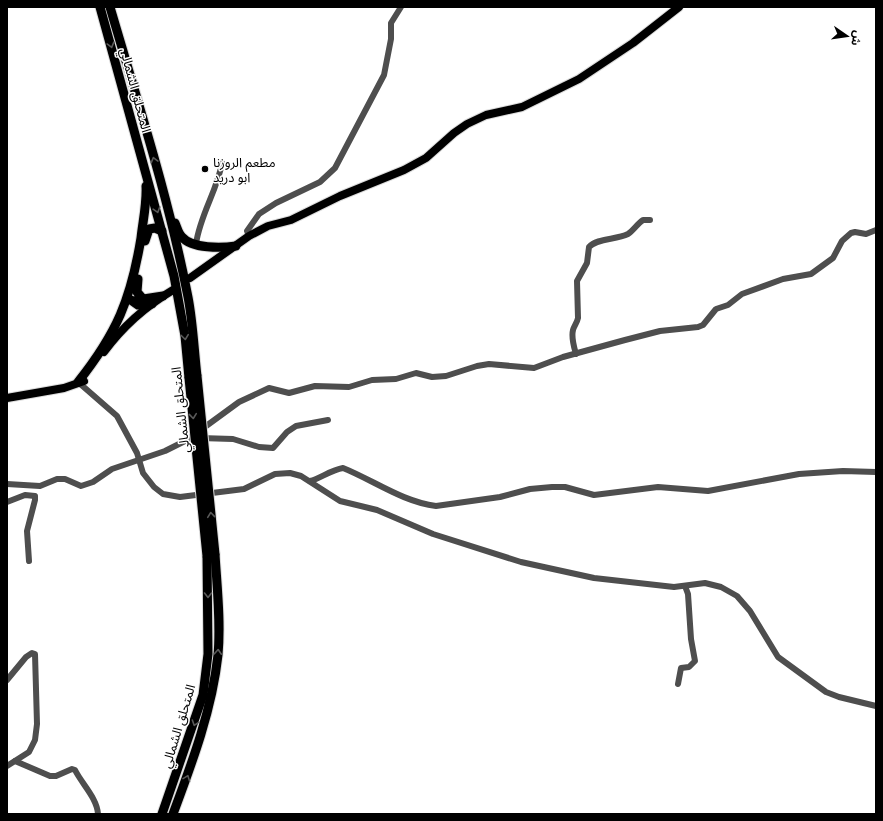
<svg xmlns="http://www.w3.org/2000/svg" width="883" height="821" font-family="'Nunito Sans','Noto Sans Arabic',sans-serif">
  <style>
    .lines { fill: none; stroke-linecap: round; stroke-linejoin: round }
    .major-casing { stroke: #dbdbdb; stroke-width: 10 }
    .highway-casing { stroke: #dbdbdb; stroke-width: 11 }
    .minor { stroke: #4e4e4e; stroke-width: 6 }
    .major { stroke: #000; stroke-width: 8 }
    .highway { stroke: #000; stroke-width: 9 }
    .highway-bridge-casing { stroke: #dbdbdb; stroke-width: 11; stroke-linecap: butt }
    .highway-bridge { stroke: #000; stroke-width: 9 }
    .oneway { stroke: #595959 }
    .poi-dot { fill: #000; stroke: #fff; stroke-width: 1.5 }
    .labels { text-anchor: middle; stroke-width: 3; stroke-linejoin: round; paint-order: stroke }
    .street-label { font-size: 13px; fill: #000; stroke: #fff }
    .poi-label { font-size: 13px; fill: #000; stroke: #fff; text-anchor: start }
  </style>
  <rect width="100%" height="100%" fill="#fff"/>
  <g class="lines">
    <defs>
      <g id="major">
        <path d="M190 278 249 236 268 226 291 220 340 196 404 170 426 158 454 133 467 124 486 115 522 107 579 79 633 43 679 7"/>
        <path d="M104 352C123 326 146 306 173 290"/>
        <path d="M7 398 64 388 84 381"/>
      </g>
      <g id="highway">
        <path d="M100 7 174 276 185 336 189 378"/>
        <path d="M110 7C138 103 169 199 188 297 193 323 194 350 197 376"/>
        <path d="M175 223C177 227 178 233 182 237 192 249 222 248 236 246"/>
        <path d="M145 241 149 229 155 228 162 231"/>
        <path d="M138 279 137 292 143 299"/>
        <path d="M131 300 138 305 152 304"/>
        <path d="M137 300 163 296"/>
        <path d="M78 382C117 333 131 299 141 238 143 220 147 203 146 186"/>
        <path d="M162 814 203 695 208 654 207 556"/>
        <path d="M173 814C192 763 212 710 218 655 221 622 217 587 215 554"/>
      </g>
    </defs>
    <use href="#major" class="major-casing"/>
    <use href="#highway" class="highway-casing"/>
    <g class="minor">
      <path d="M249 236 247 231 259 214 276 203 320 182 335 168 384 75 391 39V23L401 7"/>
      <path d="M196 244C200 215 217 191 222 163"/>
      <path d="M576 354C574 347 571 338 573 330 574 326 577 323 578 318L577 281 587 263 589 247C597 238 616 240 628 234 634 230 637 224 643 220H650"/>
      <path d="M78 382 117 416 137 453 143 473 154 487 163 494 180 497 244 489 275 474 290 473 301 476 340 501 377 510 433 534 521 562 594 578 674 587 705 583 721 587 737 596 750 611 778 657 826 692 839 697 876 706"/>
      <path d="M200 438 233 439 259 447 273 448 287 432 296 426 328 420"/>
      <path d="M310 481C321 478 331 470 343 468 373 480 403 502 436 506L500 497 530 489 552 487H565L594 495 658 487 708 491 799 474 843 471 876 472"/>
      <path d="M7 484 40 486 57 479H65L81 486 93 482 112 469 165 451 187 440 239 402 269 388 289 393 315 386 349 387 372 380 396 379 416 373 432 377 446 376 477 366 489 364 534 368 563 357 625 340 660 331 698 327 703 325 716 309 728 305 742 294 783 279 811 274 833 258 842 241 851 233 855 232 866 234 876 230"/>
      <path d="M7 502 25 495 35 496V500L27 531 29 561"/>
      <path d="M7 680 26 657 32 653 35 654 37 724 35 740 29 752 7 766"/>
      <path d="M678 684 681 668 689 667 695 661 691 639 688 594 685 586"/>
      <path d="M15 761 50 776H56L72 769 75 770C82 784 97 798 98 814"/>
    </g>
    <use href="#major" class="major"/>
    <use href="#highway" class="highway"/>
    <defs>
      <g id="highway-bridge">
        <path d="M197 376 215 554"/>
        <path d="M189 378 207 556"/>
      </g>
    </defs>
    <use href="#highway-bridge" class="highway-bridge-casing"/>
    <use href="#highway-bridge" class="highway-bridge"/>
  </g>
  <defs><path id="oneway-chevron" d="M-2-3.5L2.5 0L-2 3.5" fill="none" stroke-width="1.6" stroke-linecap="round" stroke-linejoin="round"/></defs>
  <g class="oneway">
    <use href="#oneway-chevron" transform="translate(111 45) rotate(75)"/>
    <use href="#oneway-chevron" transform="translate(154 160) rotate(-105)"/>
    <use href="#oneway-chevron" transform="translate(157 210) rotate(73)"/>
    <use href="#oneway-chevron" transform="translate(185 337) rotate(83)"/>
    <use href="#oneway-chevron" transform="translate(193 416) rotate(84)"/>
    <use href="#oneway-chevron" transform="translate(211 515) rotate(-96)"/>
    <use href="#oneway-chevron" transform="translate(208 595) rotate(90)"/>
    <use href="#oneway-chevron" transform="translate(218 652) rotate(-87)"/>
    <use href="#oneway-chevron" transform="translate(195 723) rotate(108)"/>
    <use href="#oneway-chevron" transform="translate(187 778) rotate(-69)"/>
  </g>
  <circle class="poi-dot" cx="205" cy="169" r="4"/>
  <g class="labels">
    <g class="street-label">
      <text transform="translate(136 90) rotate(75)" y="5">المتحلق الشمالي</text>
      <text transform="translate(180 410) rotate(-96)" y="5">المتحلق الشمالي</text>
      <text transform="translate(178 726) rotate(-73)" y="5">المتحلق الشمالي</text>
    </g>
    <g class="poi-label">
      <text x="213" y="167">مطعم الروزنا<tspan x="213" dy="15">ابو دريد</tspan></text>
    </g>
  </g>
  <rect width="883" height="821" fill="none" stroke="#000000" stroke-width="16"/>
  <g transform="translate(847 36) rotate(103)" stroke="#ffffff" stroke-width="3" paint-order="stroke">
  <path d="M0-3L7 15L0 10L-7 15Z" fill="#000000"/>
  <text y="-6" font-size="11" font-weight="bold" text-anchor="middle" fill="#000000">ش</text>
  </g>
</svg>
